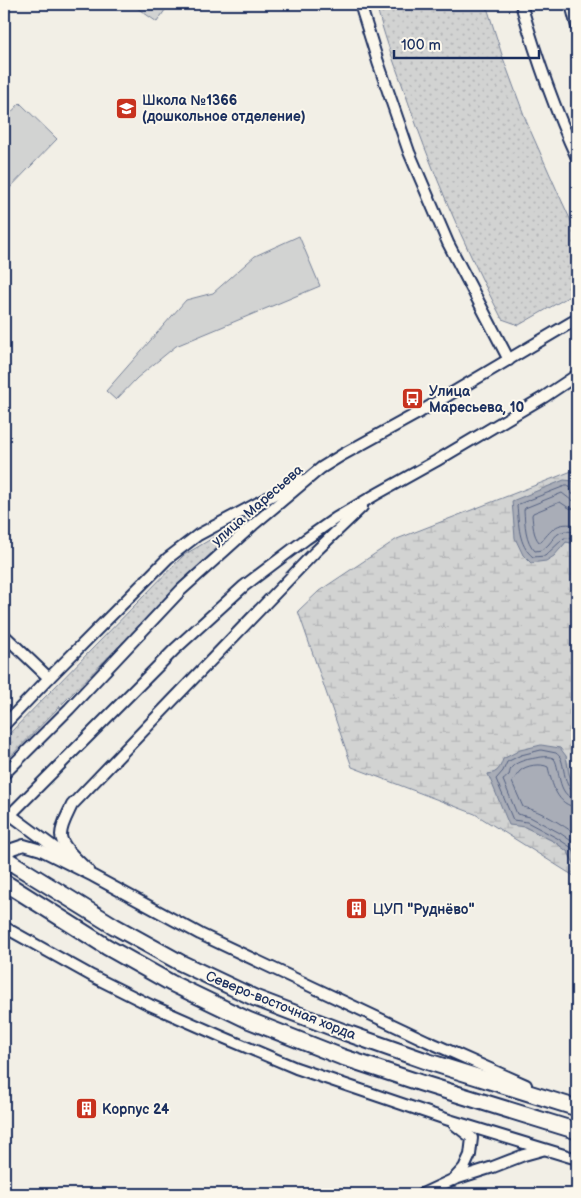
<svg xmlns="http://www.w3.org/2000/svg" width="581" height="1198" font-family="'Balsamiq Sans',sans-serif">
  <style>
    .grass { fill: url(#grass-dots); stroke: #768198 }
    .wetland { fill: url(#wetland-marsh); stroke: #768198 }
    .park { fill: #d2d3d2; stroke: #768198 }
    .water { fill: #a9adb7; stroke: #707b93 }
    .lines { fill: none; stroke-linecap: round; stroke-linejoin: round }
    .shore { stroke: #546182; stroke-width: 1 }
    .minor-casing { stroke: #1b2f5e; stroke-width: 14 }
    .highway-casing { stroke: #1b2f5e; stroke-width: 19 }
    .minor { stroke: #fbf7ec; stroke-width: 10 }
    .highway { stroke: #fbf7ec; stroke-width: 15 }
    .labels { text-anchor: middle; stroke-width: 4; stroke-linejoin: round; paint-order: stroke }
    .poi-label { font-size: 14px; font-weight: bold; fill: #1b2f5e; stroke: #fbf7ec; text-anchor: start }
    .street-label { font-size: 14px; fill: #1b2f5e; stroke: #fbf7ec }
  </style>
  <defs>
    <pattern id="grass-dots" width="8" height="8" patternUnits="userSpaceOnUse" patternTransform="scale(1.25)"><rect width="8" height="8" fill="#d2d3d2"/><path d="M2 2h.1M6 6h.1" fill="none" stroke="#b4b5b7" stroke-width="1.8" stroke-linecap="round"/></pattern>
    <pattern id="wetland-marsh" width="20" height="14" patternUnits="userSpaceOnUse" patternTransform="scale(1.25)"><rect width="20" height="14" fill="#d2d3d2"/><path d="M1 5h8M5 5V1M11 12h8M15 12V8" fill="none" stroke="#b4b5b7"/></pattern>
  </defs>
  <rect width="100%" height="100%" fill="#f2efe6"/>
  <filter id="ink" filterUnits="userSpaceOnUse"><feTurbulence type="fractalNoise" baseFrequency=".02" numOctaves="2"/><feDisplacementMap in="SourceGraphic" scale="10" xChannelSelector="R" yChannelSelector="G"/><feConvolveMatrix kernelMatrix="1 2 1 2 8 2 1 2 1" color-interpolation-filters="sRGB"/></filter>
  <g filter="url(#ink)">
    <g class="grass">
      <path d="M376 4H486L503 58 527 123 559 195 577 234V292L519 325 502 319C463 244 430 167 403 87 393 60 383 32 376 4Z"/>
      <path d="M250 516 195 569 4 763V739L184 555Z"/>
    </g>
    <path class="wetland" d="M577 469V499L576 497 574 481 561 548 566 542 577 544V793L569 774 566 756 499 769 494 773 488 774 525 827 555 842 568 852 576 867H577V878L475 814 352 767 298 611 319 591 397 539Z"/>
    <g class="park">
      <path d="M140 4H169L157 22 137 8Z"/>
      <path d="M20 103 57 139 4 194V120Z"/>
      <path d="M299 236 320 286 176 346 137 378 116 400 106 391 186 300 213 293 255 256Z"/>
    </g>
    <g class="water">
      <path d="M564 480 574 481 576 497 577 499V544L566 542 554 556 546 561 531 563 523 555 515 538 512 501Z"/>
      <path d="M541 745 560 748 566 756 569 774 577 793V867H576L568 852 555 842 525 827 509 825 488 774C498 773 500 768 503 759L520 750Z"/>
    </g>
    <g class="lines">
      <g class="shore">
        <path d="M577 495 572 494 569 486H565L519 504 517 506C519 524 518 545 533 557L545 556 564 538 577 539"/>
        <path d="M577 501 571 500 562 493 525 508 524 510C525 524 525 541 535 551 551 551 551 533 565 531 569 531 573 532 577 532"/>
        <path d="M577 509 569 508 560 502 533 513 532 515C533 525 533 535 539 542H541C554 527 557 522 577 525"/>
        <path d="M577 793C564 791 565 769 561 759 560 756 558 755 556 753L541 750 521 755 507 762 503 771 496 779 513 820 527 822 557 838 572 848 577 859"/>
        <path d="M577 799C555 798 561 763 553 758 547 755 536 758 530 759 524 760 515 763 512 767 510 769 510 772 509 775 508 775 504 780 503 780L517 814 530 817 560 833 577 845"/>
        <path d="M577 807C557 806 552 784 548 767 541 763 526 765 520 771 517 774 515 779 512 782L523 807C542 811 561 824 577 835"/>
      </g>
      <defs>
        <g id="minor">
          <path d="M360 4 378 62 409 152 448 243 509 360"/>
          <path d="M521 4C536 56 554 108 577 158"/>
          <path d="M571 4 577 27"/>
          <path d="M4 635 49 678"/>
          <path d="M4 725 49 678 168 558 198 535 301 480"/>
          <path d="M4 774 69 709 181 590 253 525 321 468 342 455 420 412 577 319"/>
          <path d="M4 810 70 859"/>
          <path d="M4 821 175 649 244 586 306 539 336 518 375 495 436 461 544 397 577 375"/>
          <path d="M4 857 12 849 24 845 41 850 93 876 200 934 427 1041 526 1085"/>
          <path d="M88 870C80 862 61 847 61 835 61 825 68 814 72 805L315 552 362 507"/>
          <path d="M4 927 92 976 150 1005 225 1038 296 1068 449 1120 577 1159"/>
          <path d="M453 1180 464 1168 470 1155 472 1138 454 1124"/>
          <path d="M422 1194 452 1180 493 1167 524 1155 542 1150"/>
        </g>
        <g id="highway">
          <path d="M4 858 114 926 181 963 255 998 344 1032 429 1062 577 1108"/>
          <path d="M4 882 107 947 171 983 248 1020 342 1057 421 1083 577 1131"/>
        </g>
      </defs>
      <use href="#minor" class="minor-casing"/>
      <use href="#highway" class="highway-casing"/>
      <use href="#minor" class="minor"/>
      <use href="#highway" class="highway"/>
    </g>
  </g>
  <defs>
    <symbol id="school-square" viewBox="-11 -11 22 22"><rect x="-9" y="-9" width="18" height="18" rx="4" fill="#c8321e" stroke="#fbf7ec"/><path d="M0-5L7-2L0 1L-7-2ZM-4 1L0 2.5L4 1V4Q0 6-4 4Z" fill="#fff"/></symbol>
    <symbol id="bus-square" viewBox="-11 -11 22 22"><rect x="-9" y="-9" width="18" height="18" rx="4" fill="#c8321e" stroke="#fbf7ec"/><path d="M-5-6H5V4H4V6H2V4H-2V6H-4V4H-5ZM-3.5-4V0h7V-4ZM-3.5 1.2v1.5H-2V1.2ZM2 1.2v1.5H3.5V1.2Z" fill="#fff"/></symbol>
    <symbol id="building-square" viewBox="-11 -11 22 22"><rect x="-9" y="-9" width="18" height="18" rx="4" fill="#c8321e" stroke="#fbf7ec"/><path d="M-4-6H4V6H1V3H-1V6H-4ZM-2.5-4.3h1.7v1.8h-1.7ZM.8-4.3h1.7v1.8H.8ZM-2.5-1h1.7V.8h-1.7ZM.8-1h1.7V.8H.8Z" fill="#fff"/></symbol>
  </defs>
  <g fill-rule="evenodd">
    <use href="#school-square" x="114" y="96" width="25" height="25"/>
    <use href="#bus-square" x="400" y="386" width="25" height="25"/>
    <use href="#building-square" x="344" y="896" width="25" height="25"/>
    <use href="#building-square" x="74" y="1096" width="25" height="25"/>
  </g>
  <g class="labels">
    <g class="poi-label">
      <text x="142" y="105">Школа №1366<tspan x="142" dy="16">(дошкольное отделение)</tspan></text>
      <text x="429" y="396">Улица<tspan x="429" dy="16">Маресьева, 10</tspan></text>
      <text x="373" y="914">ЦУП "Руднёво"</text>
      <text x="102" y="1114">Корпус 24</text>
    </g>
    <g class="street-label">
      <text transform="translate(257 505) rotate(-41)" y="5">улица Маресьева</text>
      <text transform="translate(281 1005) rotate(22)" y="5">Северо-восточная хорда</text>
    </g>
  </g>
  <rect width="581" height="1198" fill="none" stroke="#fbf7ec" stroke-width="20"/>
  <rect x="10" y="10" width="561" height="1178" fill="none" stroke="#1b2f5e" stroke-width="2" filter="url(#ink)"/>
  <path d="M394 50v8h145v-8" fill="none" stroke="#1b2f5e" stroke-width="2.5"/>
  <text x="401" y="50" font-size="15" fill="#1b2f5e" stroke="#fbf7ec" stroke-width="4" paint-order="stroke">100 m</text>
</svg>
